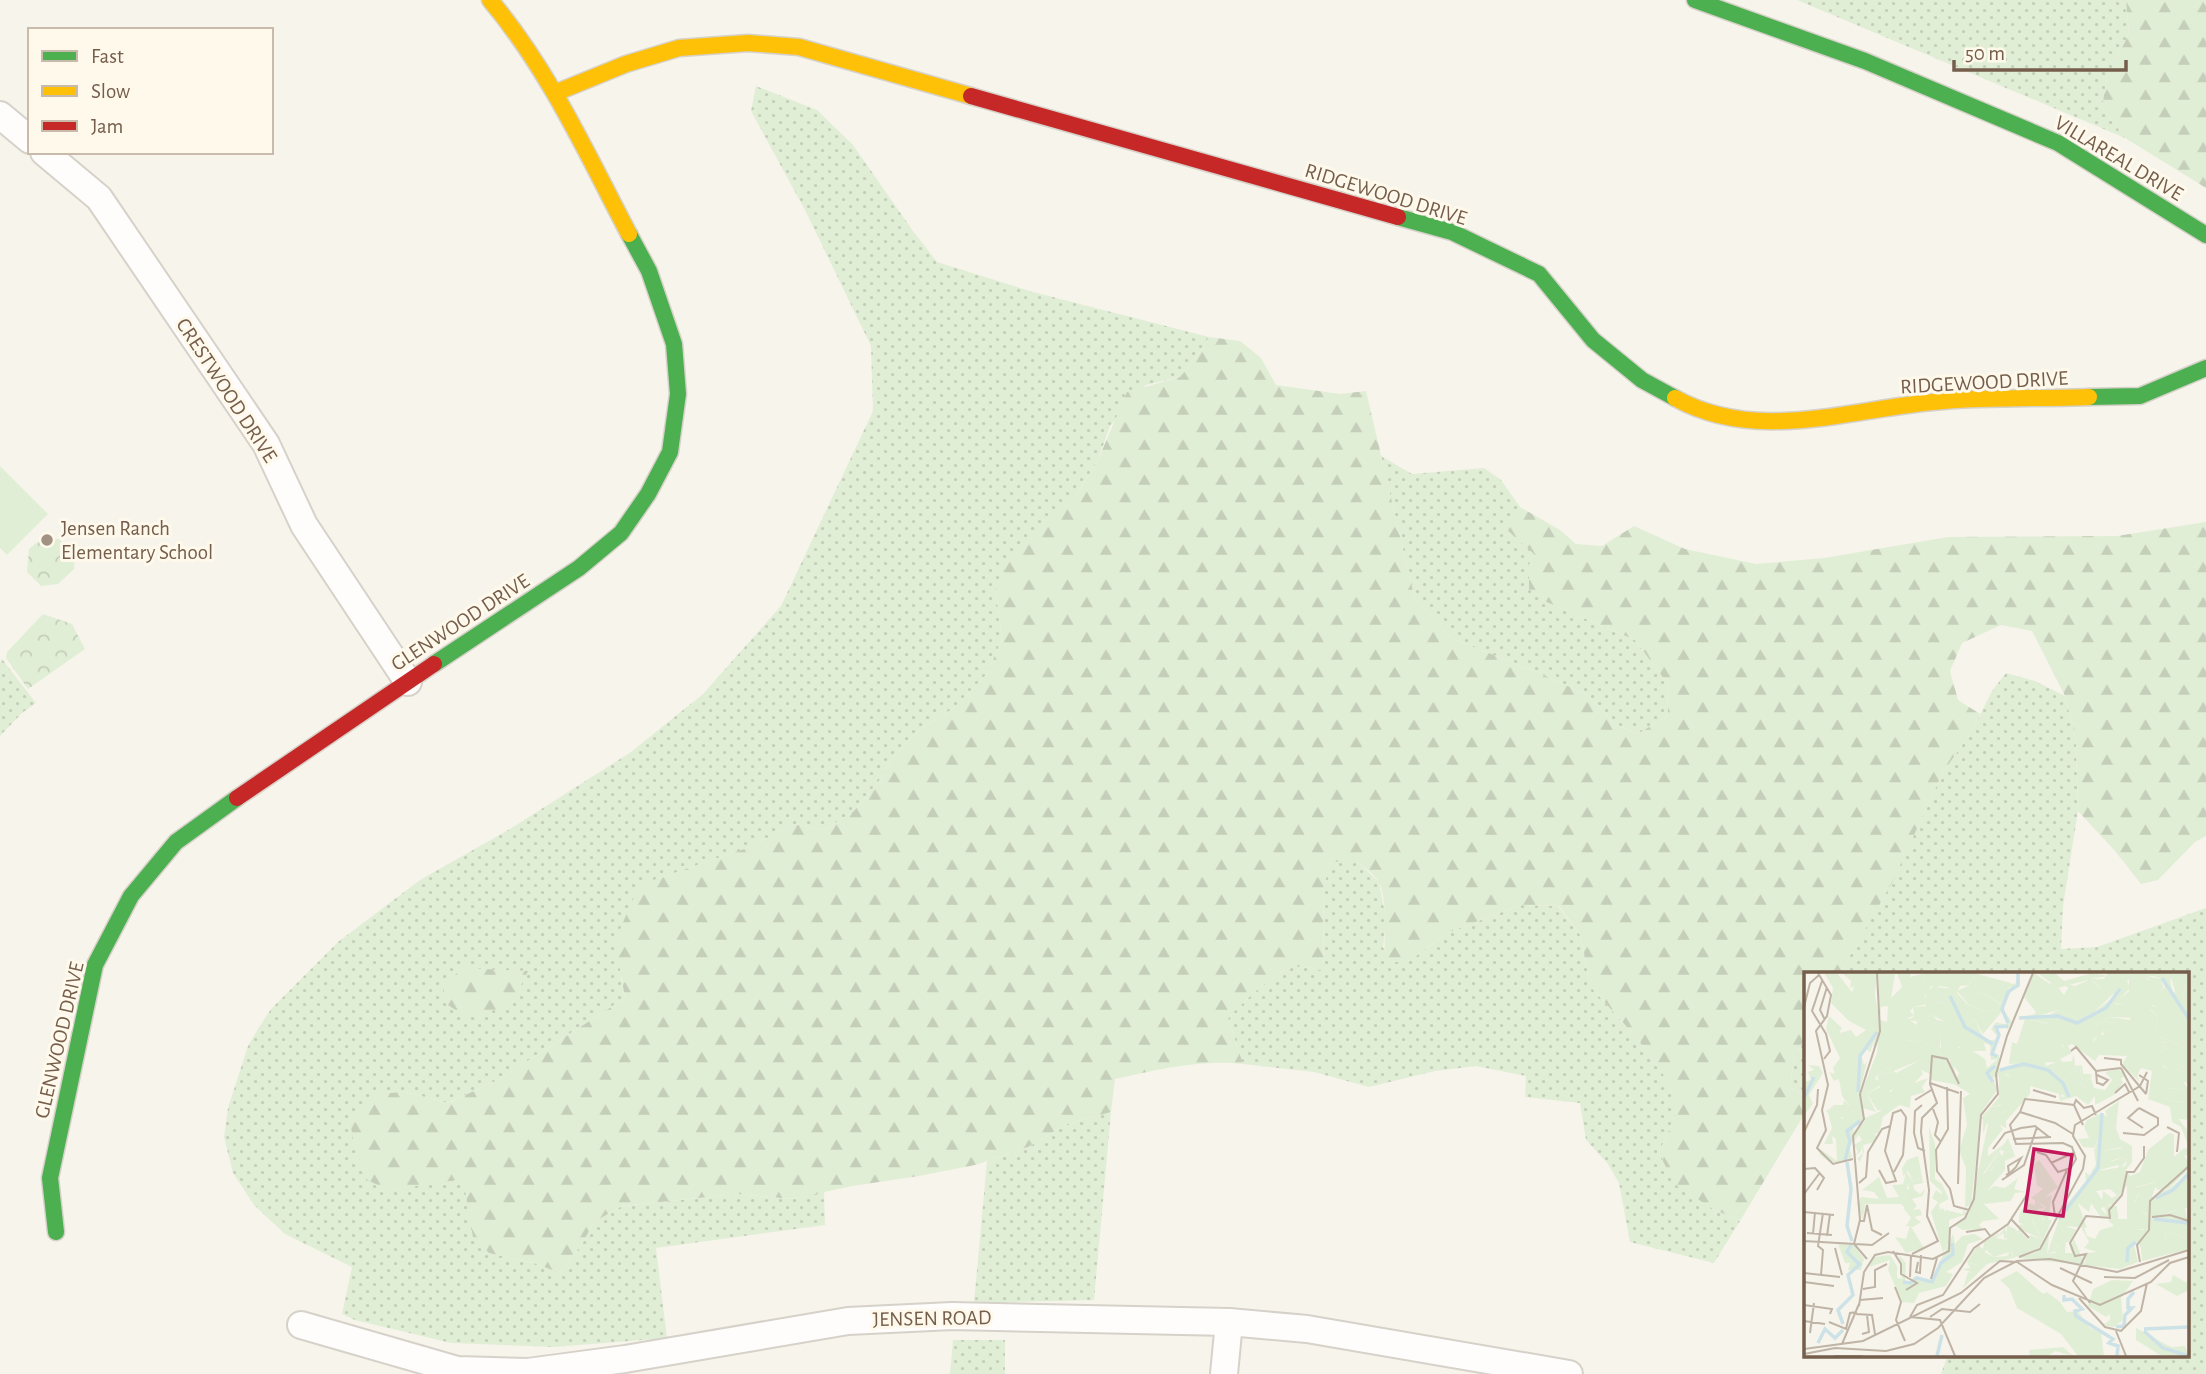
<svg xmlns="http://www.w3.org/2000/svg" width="2206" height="1374" font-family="'Alegreya Sans',sans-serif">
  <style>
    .grass { fill: url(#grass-dots) }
    .forest { fill: url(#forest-firs) }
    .park { fill: url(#park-crowns) }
    .pitch { fill: #e1eed6 }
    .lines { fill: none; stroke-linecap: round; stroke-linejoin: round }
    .street-casing { stroke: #d6d1c9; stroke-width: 30 }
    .fast-casing { stroke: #d6d1c9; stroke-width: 19 }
    .slow-casing { stroke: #d6d1c9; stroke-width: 19 }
    .jam-casing { stroke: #d6d1c9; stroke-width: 19 }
    .street { stroke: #fefdfc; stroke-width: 26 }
    .fast { stroke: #4caf50; stroke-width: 16 }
    .slow { stroke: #ffc107; stroke-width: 16 }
    .jam { stroke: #c62828; stroke-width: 16 }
    .poi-dot { fill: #a29283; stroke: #fff9ec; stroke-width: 2.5 }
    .labels { text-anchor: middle; stroke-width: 6; stroke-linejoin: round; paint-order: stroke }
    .street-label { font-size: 21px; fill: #755e4b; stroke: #fff9ec }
    .poi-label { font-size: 21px; fill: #755e4b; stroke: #fff9ec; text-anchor: start }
    .inset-river { fill: none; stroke: #cce2e7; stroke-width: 3.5 }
    .inset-road { fill: none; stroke: #bfb4a6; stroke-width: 2 }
    .view { fill: #c2185b; fill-opacity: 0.15; stroke: #c2185b; stroke-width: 3.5 }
    .inset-edge { fill: none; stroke: #755e4b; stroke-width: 3.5 }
  </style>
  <defs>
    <pattern id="grass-dots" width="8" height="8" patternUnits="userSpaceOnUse" patternTransform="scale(1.75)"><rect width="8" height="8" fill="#e1eed6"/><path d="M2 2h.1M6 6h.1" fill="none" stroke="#c4ceb9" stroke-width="1.8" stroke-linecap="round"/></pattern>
    <pattern id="forest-firs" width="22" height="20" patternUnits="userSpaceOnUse" patternTransform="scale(1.75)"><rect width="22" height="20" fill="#e1eed6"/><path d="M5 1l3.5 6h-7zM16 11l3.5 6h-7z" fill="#c4ceb9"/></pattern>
    <pattern id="park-crowns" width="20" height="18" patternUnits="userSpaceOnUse" patternTransform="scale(1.75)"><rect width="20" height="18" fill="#e1eed6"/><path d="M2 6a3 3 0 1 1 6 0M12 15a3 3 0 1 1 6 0" fill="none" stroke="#c4ceb9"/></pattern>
  </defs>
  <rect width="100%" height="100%" fill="#f7f4eb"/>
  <g class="grass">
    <path d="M1797 0H2126L2129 34 2107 77 2102 107 2125 138Z"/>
    <path d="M756 86 817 110 853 145 913 231 937 262 1033 292 1209 337 1196 358 1180 377 1146 385 1110 426 1098 460 1074 499 1045 526 995 585 1002 639 987 674 954 708 919 730 893 757 883 776 854 811 824 830 794 824 750 847 640 885 621 978 625 998 500 1079 448 1103 405 1092 389 1190 463 1178 489 1253 534 1263 560 1273 582 1244 594 1222 622 1206 737 1194 793 1199 824 1191 825 1225 656 1248 667 1338 554 1347 451 1343 355 1320 342 1314 352 1267 285 1234 254 1205 233 1173 224 1137 228 1108 248 1046 258 1029 271 1009 338 942 420 880 510 829 631 752 703 694 781 606 873 411 871 346 806 212 751 111Z"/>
    <path d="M1381 456 1412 474 1484 468 1501 480 1520 507 1507 529 1534 554 1529 565 1542 600 1635 640 1667 683 1668 715 1638 734 1615 724 1586 694 1537 672 1453 639 1415 600Z"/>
    <path d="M2 659 36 703 22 713 0 736V662Z"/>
    <path d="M2006 673 2035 681 2065 696 2076 739 2078 811 2063 906 2061 949 2097 947 2206 908V1374H1941L1948 1355H2187V973H1840L1891 883 1942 774 1973 729 1992 691Z"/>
    <path d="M1330 861H1357L1379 882 1386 919 1383 948 1412 959 1447 933 1520 905 1558 906 1581 936 1590 986 1636 1037 1668 1081 1678 1111 1659 1152 1713 1209 1740 1221 1714 1263 1630 1242 1619 1183 1608 1164 1586 1140 1580 1103 1525 1097 1526 1076 1476 1066 1435 1071 1369 1087 1314 1072 1243 1064 1228 1018C1241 1004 1277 968 1296 967 1305 966 1315 969 1324 970L1323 890Z"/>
    <path d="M1805 1038V1096L1790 1087 1794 1059Z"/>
    <path d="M1111 1112 1094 1300 974 1303 987 1161 1028 1147 1067 1124Z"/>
    <path d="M953 1340H1005V1374H950Z"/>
  </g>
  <g class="forest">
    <path d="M2126 0H2206V188L2125 138 2102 107 2107 77 2129 34Z"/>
    <path d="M1209 337 1240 341 1261 358 1276 385 1340 394 1366 391 1415 600 1453 639 1537 672 1586 694 1615 724 1638 734 1668 715 1667 683 1635 640 1542 600 1529 589V565L1534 554 1506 529 1520 507 1560 530 1576 544 1602 546 1634 526 1685 549 1756 564 1824 558 1948 537 2117 536 2206 522V836L2195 842 2158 880 2141 884 2115 851 2078 811 2076 739 2065 696 2032 631 2001 625 1962 643 1950 671 1958 700 1980 714 1973 729 1942 774 1892 883 1840 973H1805V1038L1794 1059 1790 1087 1805 1096V1113L1740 1221 1713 1209 1673 1183 1659 1152 1678 1111 1668 1081 1636 1037 1590 986 1581 936 1559 906 1520 905 1447 933 1412 959 1386 964C1382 943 1389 897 1378 881 1373 873 1363 867 1357 861L1330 862 1323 890 1324 971C1315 969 1305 966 1296 967 1277 968 1241 1004 1228 1018L1243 1064C1200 1059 1157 1070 1115 1079L1111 1112 1067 1124 1028 1147 975 1165 919 1176 852 1186 793 1199 737 1194 622 1206 594 1222 582 1244 560 1273 534 1263 489 1253 473 1237 463 1179 389 1190 367 1180 354 1145 349 1115 376 1094 405 1092 448 1103 500 1079 625 998 615 941 639 885 750 847 794 824 824 830 854 811 883 776 893 757 919 730 954 708 987 674 1002 639 995 585 1013 554 1074 499 1098 460 1127 392 1180 377 1196 358Z"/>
    <path d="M463 968 528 971C513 1006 504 1009 467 1017L446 1004 443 985Z"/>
  </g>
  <g class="park">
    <path d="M41 539H59L75 554 74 569 58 584 41 586 27 572 29 549Z"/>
    <path d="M43 614 72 624 85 649 28 689 6 658 7 652Z"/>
  </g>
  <path class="pitch" d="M0 466 48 514 7 555 0 548Z"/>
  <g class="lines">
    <defs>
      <g id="street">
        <path d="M0 115 30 140"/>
        <path d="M44 152 99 198 266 444 304 525 408 682"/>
        <path d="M301 1325 457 1370 528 1372 625 1359 848 1321 952 1316 1229 1322 1307 1329 1569 1374"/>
        <path d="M1224 1374 1229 1322"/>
      </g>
      <g id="fast">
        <path d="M1695 0 1865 61 2058 143 2206 235"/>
        <path d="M1398 217 1452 232 1539 274 1593 340 1642 380 1675 398"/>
        <path d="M2089 397 2140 396 2206 368"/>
        <path d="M434 664 579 568 621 533 648 494 670 452 678 394 674 344 649 271 629 234"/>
        <path d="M56 1232 50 1178 95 965 131 896 176 842 237 798"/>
      </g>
      <g id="slow">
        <path d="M490 0C549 70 587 154 629 234"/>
        <path d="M555 93 626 64 679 48 748 43 799 47 971 96"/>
        <path d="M1675 398C1759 445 1855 407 1944 401 1992 397 2041 399 2089 397"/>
      </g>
      <g id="jam">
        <path d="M971 96 1398 217"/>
        <path d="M237 798 434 664"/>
      </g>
    </defs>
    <use href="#street" class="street-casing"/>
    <use href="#fast" class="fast-casing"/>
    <use href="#slow" class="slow-casing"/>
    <use href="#jam" class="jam-casing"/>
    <use href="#street" class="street"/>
    <use href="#fast" class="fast"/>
    <use href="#slow" class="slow"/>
    <use href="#jam" class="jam"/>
  </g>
  <circle class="poi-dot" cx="47" cy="540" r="7"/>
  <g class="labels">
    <g class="street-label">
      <text transform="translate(2119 158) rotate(31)" y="7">VILLAREAL DRIVE</text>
      <text transform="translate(1386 194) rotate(17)" y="7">RIDGEWOOD DRIVE</text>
      <text transform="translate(1984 382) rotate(-3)" y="7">RIDGEWOOD DRIVE</text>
      <text transform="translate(227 390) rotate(57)" y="7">CRESTWOOD DRIVE</text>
      <text transform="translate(460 622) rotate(-33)" y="7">GLENWOOD DRIVE</text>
      <text transform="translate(59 1040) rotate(-77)" y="7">GLENWOOD DRIVE</text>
      <text transform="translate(932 1318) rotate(-1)" y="7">JENSEN ROAD</text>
    </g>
    <g class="poi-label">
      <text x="61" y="535">Jensen Ranch<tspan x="61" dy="24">Elementary School</tspan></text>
    </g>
  </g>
  <g transform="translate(1804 972)">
    <rect width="385" height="385" fill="#f7f4eb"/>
    <path d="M122 1H146L143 12 145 8H164L168 13 156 14 153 21 163 32 180 40 192 38 195 43 179 62 170 47 163 53 152 23 143 15 134 14 139 30 129 31 127 40 140 49 127 43 123 46 137 64 136 76 153 74 157 78 123 99 116 88 87 100 93 108 92 114 83 121 81 133 74 139 63 122 76 115 73 103 82 101 71 92 84 97 90 84 108 82 123 71 103 68 84 73 120 49 116 42 117 50 104 48 110 44 109 35 122 34V19L129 15 118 9ZM170 1 207 11 198 32 172 18ZM230 1 246 12 249 9 260 23 264 16 258 11 271 14 285 8 284 13 296 16 287 7H300L304 1H340L337 10 346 8 342 4 357 7 360 18 352 13 347 21 356 23 347 33 353 36 346 38 354 44 352 61 358 66 370 57 385 55V77L359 66 357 70 363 71 357 74 363 77 354 82 360 95 374 101 377 100 373 97 379 94 385 98V111L379 110 385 118 362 116 360 127 385 132V148L375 147 385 161V175L377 155 368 150 366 135 344 127 348 99 337 96 333 104 336 110 318 92 323 84 294 83 289 71 293 63H300L298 58 309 60 312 51 298 49 290 56 287 52 307 45 326 48 331 35 321 29 328 24 319 26V33L311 31 325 19V7L287 43 274 47 254 38 227 46 232 40 220 25ZM385 1V39L384 40 383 27 378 26 382 12 372 23 368 8 355 2ZM221 47 245 52 261 69 258 75 264 74 268 81 256 87 259 90 268 89 270 81 271 94 278 93 279 102H287L288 105 278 108 276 96 259 108 248 98 252 90 205 92 208 70 213 72ZM314 97 323 104 317 106 319 111 310 123 291 133V124L284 133 272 124 256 129 255 122 226 114V122L202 149V156L184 148 179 162V146L189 147 203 138 197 133 187 135 195 125V101L214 106 223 114 229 111 242 113 257 120 258 125 281 119 283 116 278 113 287 106 290 116 301 118 308 108 301 100ZM40 128 50 138 43 147 22 140 30 133H39ZM315 129 312 156 316 167 328 174V190L322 198 326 204 336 200 344 178 365 161 370 162V185L380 176 385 177V184L380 183 385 191 365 216 353 218 352 210 331 215 335 221 330 230 343 244 336 247 340 257 331 258 321 288 330 273 334 290 316 297 214 286 233 280 246 255 243 282 251 281 255 276 251 272 262 268 261 281H268L266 276 270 267 281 292 282 281 293 280 280 276 285 270 278 257 279 253 283 264 291 267 296 258 310 254 304 248 312 245 307 238 314 241V247H323V213L309 232 297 236 299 219 308 226 313 223 296 209 303 206 302 199H296L321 194 323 188 318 185 307 189 318 175 299 179 298 161 290 176 279 175 274 167 285 166 280 155 283 148 296 142 303 144 301 139ZM204 166 211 184 204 179 198 184 200 179 196 178 188 197 179 204ZM114 184 118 205 109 210 104 199 99 204 98 196 103 188ZM75 205 83 226 95 225 88 213 104 212 102 219H95L102 222 101 236 97 232H61L59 248 53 232 57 225 75 227 70 220 58 218ZM385 218V235L381 236 385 258H382L361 242 373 238 368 234ZM231 228 241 236 234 237 241 244 237 247 248 248 237 272 232 278 209 286 208 279 190 285 182 278 173 293 163 290 174 273 179 277 180 270 195 261 192 266 203 268V253L213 258 204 261 210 271 217 268 211 261 217 260 225 268 226 263 238 267 228 247 215 243 222 231 231 233ZM106 253 120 276 102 281 91 265 102 267ZM362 259 385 267V277L338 289 336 268 341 273 352 272 361 267ZM308 308 329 309 317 326 319 348 310 355 299 353 306 348V342L302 345 284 334 289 317Z" fill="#e1eed6"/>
    <path d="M20 1H33L48 20 50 14 46 16 47 9 38 1H73L71 23 76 52V48L83 50 84 34 77 35 76 48 74 1 91 2 87 26 98 15 93 1H107L106 5 122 1 118 9 129 11 121 23 124 32 109 35 106 40 111 43 104 46 112 53 116 42 121 47 115 56 84 73 95 67 118 70 122 64V72L108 82 90 85 85 96 78 97 82 101 73 103 71 107 80 111 63 122 72 140 59 136 60 148 50 156 49 160 60 150 61 146 77 139 74 135 81 133 77 130 82 119 87 120 93 109 89 106 87 97 92 101 116 88 121 90 128 103 117 98 119 102 110 111 124 106 118 115 121 120 107 124 106 136 95 133 79 145 75 161 70 162 74 165 71 170 59 173 60 180 56 190 53 187 59 181 57 174V180L50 184 54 180 50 173 58 168 55 163 45 174 48 185 37 191 24 189 16 183 13 175 33 189 32 167 28 164 29 172H20L28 156 23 137 39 147 50 139 38 124 35 107 30 109 25 100 31 102 29 96 36 86 22 57 25 44 38 56 35 61 47 58 52 65 62 58 45 49 27 31 29 16ZM71 67 69 76 74 67 73 81 57 121 60 135 55 122 63 90 60 93 57 83 62 77 66 80ZM146 1H170L172 18 197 32 206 15 203 11 211 12 215 1 216 12 208 18 199 37 208 50 204 57 194 54 195 66 187 57 192 50 203 53 199 38 195 43 192 38 180 40 164 32 153 19 168 12 163 8H146L143 13 140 6ZM251 1 260 9 288 1 304 4 287 7 297 18 284 13V8L254 16 235 2ZM340 1H355L366 7 369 22 382 11 378 26 383 27 385 56 370 57 358 66 352 61 354 44 346 37 353 35 346 32 356 23 347 21 353 11 359 16 356 19 361 16 357 7 349 4 343 5 346 10 336 11ZM322 6 326 16 311 32 319 33V26L328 24 322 29 331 35V46L307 45 288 52 290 56 298 49 312 51 309 60 298 58 297 66 293 63 289 68 295 83 291 89 268 72 259 77 260 69 243 51 214 46 231 42 240 46 254 38 274 47 286 43 309 26 311 17ZM133 15 148 17 162 39 163 53 170 47 181 69 195 67 188 82 195 83V97L219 89 241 90 242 94 252 90 248 98 259 108 276 96 278 108 288 105 278 113 283 116 281 120 264 126 242 113 223 114 203 102 188 106 194 117 178 139 167 232 161 236 162 196 155 179 163 153 159 126 166 122 150 112 155 101 144 86 157 75 137 77V64L123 46 128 43 133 48 140 49 124 40 129 31 139 30ZM180 71 186 73 187 88 194 87 183 96 181 87 169 79H182ZM359 66 385 77V98L379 94 373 97 378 101H369L357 91 354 82 363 77 357 74 363 71 356 69ZM4 93 15 94 19 101 5 123 9 132 0 143V110L7 108 4 100 10 98ZM360 116 385 118V132L356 126ZM202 133 203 138 189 147 199 157 184 176V184L200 172 179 202 188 198 195 179 198 184 204 179 212 184 201 189V198L183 219 190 214 201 216 214 206 210 217 222 220 211 221 207 229 180 232 195 247 179 249 175 253 179 257 159 258 150 253 165 242 184 152 177 146 187 135ZM125 155 131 172V207L138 212 145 227 135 232 136 238 139 236 141 240 143 232 142 238 159 242V237L163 242 145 248V273L139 280 127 240 134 230 128 226 132 218 137 222 138 220 126 209ZM298 161 303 172 299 179 319 176 307 190 318 185 323 188 316 197 314 193 296 198 302 199 304 206 296 209 306 217 292 219 299 229 297 237 303 243 300 234H313L314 247 296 244 287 231 285 240 274 231 283 256 261 254 273 258 265 270 251 272 256 278 243 282 257 241 262 240V233L282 209 281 200 286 203 292 192 290 178ZM368 175V196L363 206 348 188H360L361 178ZM235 188 254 215 241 225 248 223 244 250 235 243 242 235 227 226 239 217 233 213 230 193ZM385 191V197L362 219 385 202V218L368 234 374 237 361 242 379 250 369 249 385 258V267L362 259 361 267 352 272 338 276 331 269 322 289 325 269 330 258H340L335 247 343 243 330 231 335 222 330 216 353 210 356 216H351L348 225 365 216 366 207ZM102 199 109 210 118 205 119 211 109 213 111 218 116 222 121 217 119 224 108 227 113 234 109 238 116 237 118 243 110 245 117 250 109 255 102 254 107 246 100 237 102 222 94 219 105 217 104 212 99 213ZM215 243 227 246 238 267 220 259 212 261 217 268 210 272 204 264 201 268 199 261 192 266 201 256 204 264 205 258 214 259 215 253 220 252 215 251ZM149 262 151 272 158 264 170 262 179 267 164 272 158 290 142 300 149 302 142 314 115 321 110 331 98 330 84 298 86 288 65 295 70 285 86 283 93 294V306L98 307 95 283 102 291 101 310H107L111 304 127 309ZM179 279 190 285 203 284 207 278 209 286 183 292 159 316 164 300 170 301 158 297 166 296 163 290 173 293ZM213 299 239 322 243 320 256 330 263 340 274 339 285 355 297 361 300 384H274L257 362 213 336 205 316 196 308ZM369 303 385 312V318L373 324 352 312 367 310ZM332 356 367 375 381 374 385 384 356 383 332 368Z" fill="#e1eed6" fill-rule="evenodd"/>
    <path d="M127 81 149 91 154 113 127 108ZM34 272H49L60 287 57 298H44L46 291H41ZM259 375 269 384 251 379 244 384H226L225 378Z" fill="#e1eed6"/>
    <path class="inset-river" d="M358 6 385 47M146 24 161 55 189 72M215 46 254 44 273 51 302 36 316 17M204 51 198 37 204 20 214 13V1M193 84 188 82 195 63 192 55 204 54M196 98 220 92 244 98 259 111 265 125M189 110 183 101 191 94M54 120 56 84 73 60M0 126 10 105M41 188 46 169 43 159 56 149M43 190 47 217 43 254 48 269M352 226 369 218 385 201M255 247 294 196 298 141M350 247 384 251M47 273 43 280 55 292M323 290 324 276 332 270M99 310 106 311 113 306 128 310 137 291 149 282 148 271M260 323V328L268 327 278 337 271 339 272 344 309 367 305 371 314 374 313 384M39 352 34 338 49 323 44 303 57 291M312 355 320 354 321 343 328 336H324V327L330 320M340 357 385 355M340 359 359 376 385 384M14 371 21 357 31 366 39 358M133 384 138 363"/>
    <path class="inset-road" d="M14 1 27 23 23 44 12 59 24 113 18 138 22 158 13 176 29 192 49 187M18 9 8 39 22 62 26 79 20 87M0 35 6 11 15 3M21 48 16 38 23 15M267 79 272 75 292 99 293 112M300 86 317 88V93M317 92 342 122M317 96 334 129M292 99 317 96M293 103 304 108 299 113 294 111M335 103 344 109 342 122M126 111 155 121M143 115 144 157 132 178 133 199 146 217 150 234 165 238M229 118 252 125M311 121 321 112 325 120M111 128 129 117M118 133 111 139 110 161 114 176 121 179M270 133 272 128 280 136 288 134 292 143M335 136 324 146 339 156M129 137 134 150 131 163 137 170M216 140 206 153 212 172 259 171 268 175 272 187 267 196 254 200 242 183 233 180M216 140 221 127 270 133 279 153M216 140 251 151 269 162M363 155 375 161 373 180M0 160 13 133 14 117M319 161 340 163 354 153V146L335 136M209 167 247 165M189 177 201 161 217 156 231 154 245 165M247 191 271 180M0 197 11 196 20 206 13 218M75 198 82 211 92 209 81 179 89 141 97 138 102 145M90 200 99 183 102 145M202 203 207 200 212 195 217 186 204 194 205 201M198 208 220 193 233 155M55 211 62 205 64 180 78 157 86 154M154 212 157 119M0 222 15 202M0 240 30 243M251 245 249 230 263 198M348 245 366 243 385 249M207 247 225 266M56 249H60L63 233 68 258 78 263M0 256V286M162 260 181 257 187 265M3 261 28 263M9 262 11 240M23 264 26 242M0 269 68 273 85 261M31 276 38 303M89 279 97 292V302L113 311 102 318M108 282 134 269 123 244 125 218 117 160 118 146 133 131 126 112 128 84 143 87 155 112M215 285 236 277 279 197 281 184 269 164 271 153 336 114 343 100M63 287 50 272 56 248 49 164 60 147 56 122 76 59 73 1M114 290 112 300 116 301 117 283M336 290 333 273 345 258 346 229 385 194M256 296 288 311M0 301 36 305M17 303 19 278 14 274 19 241M106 305 107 284M300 305 331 306 365 288M127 307 133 286M0 310 30 314M91 315 97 330 92 348 101 369M59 317 71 315V298L83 292M275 326 301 355 317 359 337 339 343 311M56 328 79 326M286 331 269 309 282 282 271 284 266 271 282 244 306 246 305 238 318 223 323 200H330L340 186V174M0 333 28 337 26 342M55 334 60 300 71 283 84 280 129 287 145 279 146 256 161 246 170 227 177 143 194 122 192 102 203 64 229 1M52 342 68 343 71 362M106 345 113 333 139 323 170 276 204 252 224 221 230 186M106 345 136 348 151 384M126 345 138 337 166 340 176 332M0 349 21 352M25 350 42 357 46 341 53 340M312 359 322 384M6 361 10 331M58 362 65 360 63 343M38 372 55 332M0 377 59 369 157 321 196 289 213 290 248 313 296 333 347 310 366 291 385 285M0 382 31 376 82 379 110 372 134 356 180 306 213 289 246 287 313 300 385 278M30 384H59"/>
    <path class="view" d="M230 177 268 183 259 244 221 239Z"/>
    <rect width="385" height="385" class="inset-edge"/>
  </g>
  <rect x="28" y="28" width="245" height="126" fill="#fff9ec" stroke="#c8bbac" stroke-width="2"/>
  <rect x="42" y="51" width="35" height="10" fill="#4caf50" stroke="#c8bbac" stroke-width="2"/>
  <text x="91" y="63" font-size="21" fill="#755e4b">Fast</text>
  <rect x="42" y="86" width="35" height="10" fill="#ffc107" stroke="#c8bbac" stroke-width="2"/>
  <text x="91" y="98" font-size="21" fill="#755e4b">Slow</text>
  <rect x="42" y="121" width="35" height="10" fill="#c62828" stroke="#c8bbac" stroke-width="2"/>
  <text x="91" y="133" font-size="21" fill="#755e4b">Jam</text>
  <path d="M1954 60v10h172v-10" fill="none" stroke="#755e4b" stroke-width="3.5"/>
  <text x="1965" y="60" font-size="21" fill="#755e4b" stroke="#fff9ec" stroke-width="5" paint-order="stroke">50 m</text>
</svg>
